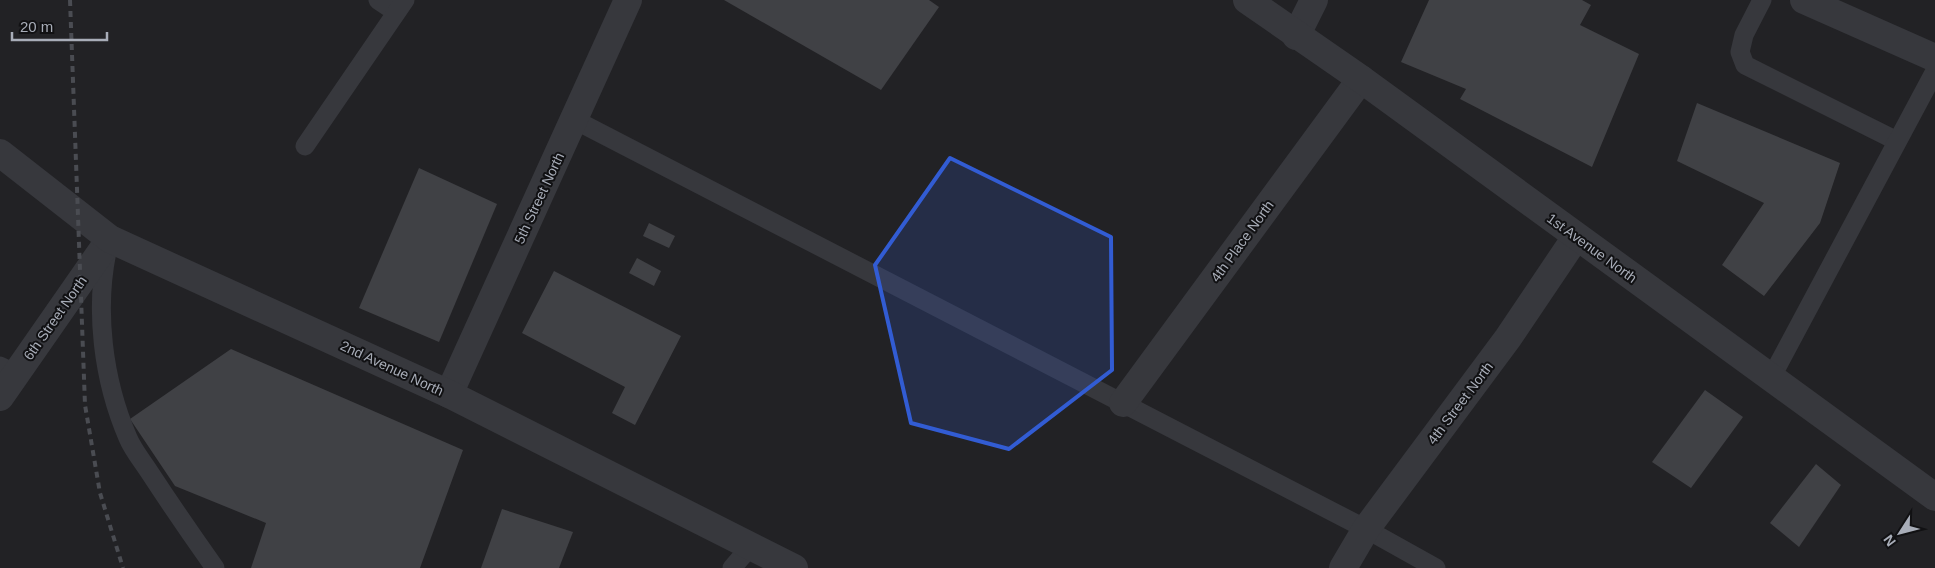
<svg xmlns="http://www.w3.org/2000/svg" width="1935" height="568" font-family="Helvetica,sans-serif">
  <style>
    .built { fill: #222225 }
    .building { fill: #404145 }
    .lines { fill: none; stroke-linecap: round; stroke-linejoin: round }
    .service { stroke: #37383d; stroke-width: 19 }
    .minor { stroke: #37383d; stroke-width: 28 }
    .tertiary { stroke: #37383d; stroke-width: 28 }
    .rail { stroke: #4a4c52; stroke-width: 4; stroke-dasharray: 6 5; stroke-linecap: butt }
    .marked { fill: #325cd3; fill-opacity: 0.2; stroke: #325cd3; stroke-width: 4; stroke-linejoin: round }
    .labels { text-anchor: middle; stroke-width: 4; stroke-linejoin: round; paint-order: stroke }
    .street-label { font-size: 14px; fill: #a8adb8; stroke: #111113 }
  </style>
  <rect width="100%" height="100%" fill="#161618"/>
  <rect class="built" x="0" y="0" width="1935" height="568"/>
  <g class="building">
    <path d="M724 0H929L939 7 881 90Z"/>
    <path d="M1429 0H1582L1591 5 1580 25 1639 54 1592 167 1460 99 1466 89 1401 62Z"/>
    <path d="M1697 103 1840 163 1820 223 1764 296 1722 265 1764 203 1677 161Z"/>
    <path d="M419 168 497 204 439 342 359 308Z"/>
    <path d="M649 223 675 236 669 248 643 236Z"/>
    <path d="M637 258 661 271 654 286 629 273Z"/>
    <path d="M554 271 681 336 635 425 612 413 625 387 522 333Z"/>
    <path d="M231 349 463 450 420 568H251L266 523 175 486 130 419Z"/>
    <path d="M1705 390 1743 417 1691 488 1652 462Z"/>
    <path d="M1816 464 1841 485 1799 547 1770 523Z"/>
    <path d="M502 509 573 532 559 568H481Z"/>
  </g>
  <g class="lines">
    <g class="service">
      <path d="M378 0 396 12"/>
      <path d="M1762 0 1744 35 1740 52 1745 65 1897 141"/>
      <path d="M575 120 1366 529 1436 568"/>
      <path d="M305 146 405 0"/>
      <path d="M108 247C94 309 103 380 128 438 133 450 143 462 150 473 171 505 193 537 215 568"/>
      <path d="M0 366 17 374"/>
      <path d="M1771 378 1935 71"/>
      <path d="M732 568 751 546"/>
    </g>
    <g class="minor">
      <path d="M1804 0 1935 58"/>
      <path d="M1296 36 1314 0"/>
      <path d="M449 394 628 0"/>
      <path d="M0 397 110 239"/>
      <path d="M1123 403 1361 79"/>
      <path d="M1343 568 1366 529 1508 338 1576 237"/>
    </g>
    <g class="tertiary">
      <path d="M1247 0 1361 79 1935 497"/>
      <path d="M0 153 110 239 449 394 794 568"/>
    </g>
    <path class="rail" d="M70 0 85 405 100 493 123 568"/>
  </g>
  <path class="marked" d="M950 158 1111 237 1112 370 1009 449 911 423 875 265Z"/>
  <g class="labels">
    <g class="street-label">
      <text transform="translate(539 198) rotate(-65)" y="5">5th Street North</text>
      <text transform="translate(1242 241) rotate(-54)" y="5">4th Place North</text>
      <text transform="translate(1592 248) rotate(36)" y="5">1st Avenue North</text>
      <text transform="translate(55 318) rotate(-55)" y="5">6th Street North</text>
      <text transform="translate(392 368) rotate(25)" y="5">2nd Avenue North</text>
      <text transform="translate(1460 403) rotate(-53)" y="5">4th Street North</text>
    </g>
  </g>
  <g transform="translate(1900 533) rotate(234)" stroke="#111113" stroke-width="4" paint-order="stroke">
  <path d="M0-4L9 19L0 12L-9 19Z" fill="#a8adb8"/>
  <text y="-8" font-size="14" font-weight="bold" text-anchor="middle" fill="#a8adb8">N</text>
  </g>
  <path d="M12 32v8h95v-8" fill="none" stroke="#a8adb8" stroke-width="2.5"/>
  <text x="20" y="32" font-size="15" fill="#a8adb8" stroke="#111113" stroke-width="4" paint-order="stroke">20 m</text>
</svg>
